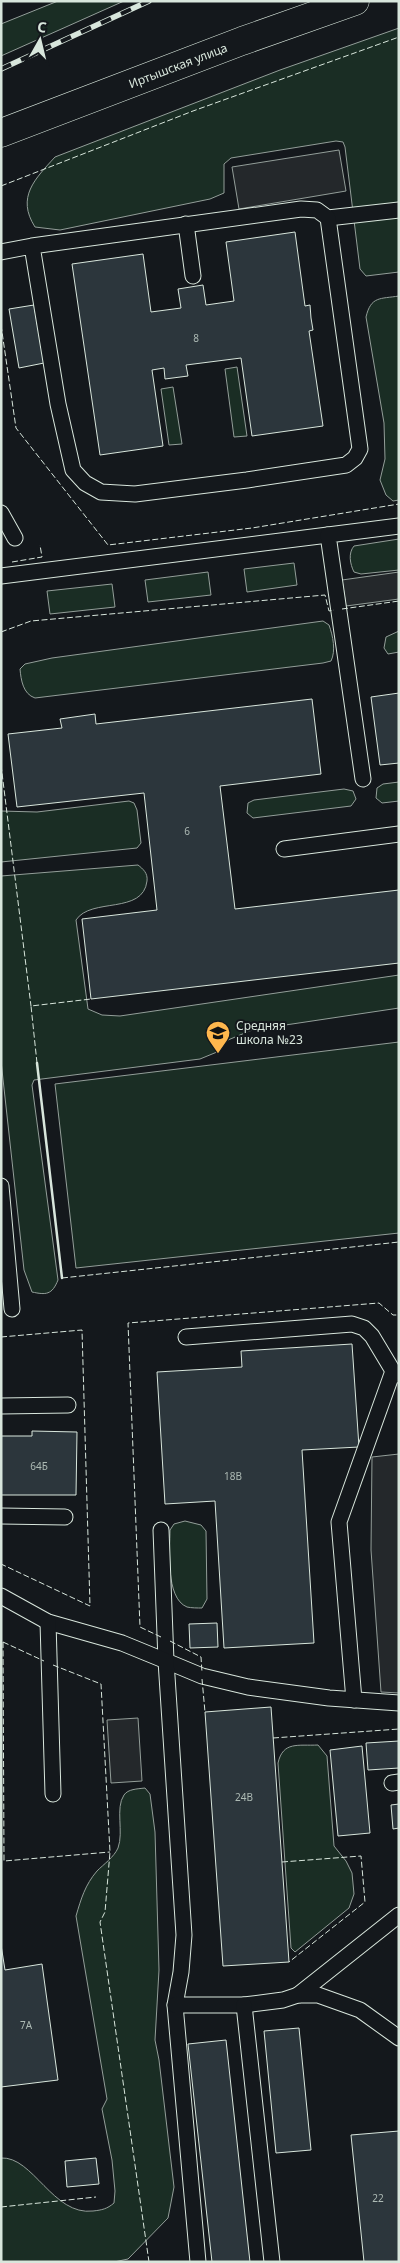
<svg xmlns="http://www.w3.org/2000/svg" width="400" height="2263" font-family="'Noto Sans',sans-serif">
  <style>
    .green { fill: #1a2d24; stroke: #939e99 }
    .parking { fill: #24282b; stroke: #939e99 }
    .building { fill: #2c363c; stroke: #d8e6dc }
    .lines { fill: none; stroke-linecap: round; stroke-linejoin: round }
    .service-casing { stroke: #d8e6dc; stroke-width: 17 }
    .secondary-casing { stroke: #d8e6dc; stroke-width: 29 }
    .service { stroke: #14181c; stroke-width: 15 }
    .secondary { stroke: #14181c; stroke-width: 28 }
    .rail-casing { stroke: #d8e6dc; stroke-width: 5.5 }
    .rail { stroke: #14181c; stroke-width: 4; stroke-dasharray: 11; stroke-linecap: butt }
    .fence { stroke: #d8e6dc; stroke-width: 1; stroke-dasharray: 6 2.5; stroke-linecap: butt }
    .wall { stroke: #d8e6dc; stroke-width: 2.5 }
    .labels { text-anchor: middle; stroke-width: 4; stroke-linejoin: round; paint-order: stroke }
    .number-label { font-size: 10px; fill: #adbab4 }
    .street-label { font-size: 12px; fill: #d8e6dc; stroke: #14181c }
    .poi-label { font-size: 12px; fill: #d8e6dc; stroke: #14181c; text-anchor: start }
  </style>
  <rect width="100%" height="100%" fill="#14181c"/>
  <g class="green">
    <path d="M58 1H124L1 56V24Z"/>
    <path d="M399 28V272L366 276 360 269 345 147 343 142 336 141 231 158 224 164V193L210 199 60 230 35 227C16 197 35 179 55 157L280 70Z"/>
    <path d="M399 296V500L393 501 386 495 380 480 385 459 384 423 366 317C371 296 380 299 399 296Z"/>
    <path d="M237 367 247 436 234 437 225 369Z"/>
    <path d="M173 387 182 444 169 445 161 389Z"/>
    <path d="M399 539V570L361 574 354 572C350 564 348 553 354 546Z"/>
    <path d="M294 563 297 585 247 592 244 569Z"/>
    <path d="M208 572 211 595 148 602 145 580Z"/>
    <path d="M112 584 115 607 50 614 47 591Z"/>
    <path d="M323 621 329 625C333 636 336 651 331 661L323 663 35 698C23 694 21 680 20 669L25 664 52 658Z"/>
    <path d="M399 631V652L388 654 384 648 386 637Z"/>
    <path d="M399 782V801L382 803 376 798 377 788 383 784Z"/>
    <path d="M344 789 353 791 356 799 351 806 253 818 247 813 248 803 254 800Z"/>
    <path d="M129 801 134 803 137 810 141 843 137 848 1 862V811L37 812Z"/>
    <path d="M138 865C143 869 148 873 147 881 143 915 91 897 76 920L88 1009 102 1015 120 1016 399 975V1008L252 1030 228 1040 217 1052 200 1059 34 1080 32 1085 58 1280C52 1295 46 1295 32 1292L24 1270 1 1061V876Z"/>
    <path d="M399 1042V1233L76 1268 55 1084Z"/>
    <path d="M185 1521 201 1525 206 1531 207 1599 202 1608C198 1608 191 1608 187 1607 165 1598 170 1549 170 1530L174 1524Z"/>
    <path d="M318 1745 327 1756 334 1846 346 1861 352 1873 354 1894 349 1908 295 1952 291 1948 278 1763C283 1741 298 1746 318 1745Z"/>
    <path d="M145 1788 150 1794 155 1832 159 1970 155 2040 159 2060 174 2187 168 2218 128 2259 114 2262H1V2158C33 2156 53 2216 93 2211 102 2210 107 2209 114 2203L115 2191 112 2160 102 2109 107 2099 76 1916C81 1899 85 1885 97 1871 104 1864 114 1857 118 1848 124 1832 115 1808 124 1795 128 1789 137 1789 145 1788Z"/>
  </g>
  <g class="parking">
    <path d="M339 150 346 191 239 209 232 167Z"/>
    <path d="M399 572V599L346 606 342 580Z"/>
    <path d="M399 1454V1693L381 1692 371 1550 372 1457Z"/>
    <path d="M138 1718 142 1781 111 1783 107 1720Z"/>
  </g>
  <g class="building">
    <path d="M295 232 305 306 310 305 311 318 313 330 309 331 323 426 252 436 241 358 186 365 188 376 165 379 164 368 152 370 163 446 100 455 72 264 143 254 151 312 181 308 178 289 203 285 206 305 234 301 226 242Z"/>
    <path d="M34 305 44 363 19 368 9 309Z"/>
    <path d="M399 693V763L380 765 371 697Z"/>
    <path d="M312 699 321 774 220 786 235 909 399 890V963L91 999 82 919 157 910 144 793 17 807 8 734 62 728 60 719 95 714 96 724Z"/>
    <path d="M352 1344 359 1447 302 1450 314 1643 224 1648 215 1501 165 1504 157 1372 242 1367 241 1351Z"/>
    <path d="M32 1431 77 1432 76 1495H1V1436H32Z"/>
    <path d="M217 1623 218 1647 190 1648 189 1624Z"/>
    <path d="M271 1707 289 1962 223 1966 205 1712Z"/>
    <path d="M399 1741V1768L368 1770 366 1743Z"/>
    <path d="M362 1746 370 1833 338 1836 330 1750Z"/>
    <path d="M399 1804V1828L393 1829 391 1805Z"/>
    <path d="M1 1945 5 1970 42 1964 58 2080 1 2087Z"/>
    <path d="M299 2028 311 2150 276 2153 264 2031Z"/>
    <path d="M226 2040 250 2262H212L188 2044Z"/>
    <path d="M399 2131V2262H364L351 2135Z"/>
    <path d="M96 2158 99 2184 67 2187 65 2161Z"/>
  </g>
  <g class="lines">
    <defs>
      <g id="service">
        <path d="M328 218 399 210"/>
        <path d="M186 224 193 276"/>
        <path d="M1 252 32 246 301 209 317 210 328 218 360 449 355 458 346 465 247 480 135 494 101 492 85 483 73 470 58 404 32 246"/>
        <path d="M1 513 15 538"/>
        <path d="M1 576 328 535"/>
        <path d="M363 779 328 535 399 526"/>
        <path d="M284 849 399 834"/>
        <path d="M1 1186 12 1309"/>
        <path d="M186 1337 352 1324 364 1328 372 1336 393 1371 399 1375"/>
        <path d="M1 1406 68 1405"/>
        <path d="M1 1516 65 1517"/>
        <path d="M161 1530 166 1661 202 1676 248 1687 329 1698 399 1703"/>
        <path d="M1 1596 48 1622 122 1643 166 1661 184 1935 181 1972 175 2005 198 2262"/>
        <path d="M48 1622 53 1794"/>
        <path d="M354 1700 339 1522 393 1371"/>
        <path d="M392 1783 399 1782"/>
        <path d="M298 1995 399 1915"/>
        <path d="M175 2005H244L283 2000 298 1995H318L360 2010 399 2038"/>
        <path d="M244 2005 272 2262"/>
      </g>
      <path id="secondary" d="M1 133 242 41 355 1"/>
    </defs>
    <use href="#service" class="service-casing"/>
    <use href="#secondary" class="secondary-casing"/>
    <use href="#service" class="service"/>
    <use href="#secondary" class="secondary"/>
    <defs>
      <path id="rail" d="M1 69 149 1"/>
    </defs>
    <use href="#rail" class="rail-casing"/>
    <use href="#rail" class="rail"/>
    <g class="fence">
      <path d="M1 186 193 111 399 37"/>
      <path d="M1 325 16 428 108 545 252 528 399 504"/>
      <path d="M12 562 42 557 40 545"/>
      <path d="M342 609 399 601"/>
      <path d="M1 632 31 621 325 595 329 611 334 610"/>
      <path d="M1 765 31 1006"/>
      <path d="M37 1063 31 1006 91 999"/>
      <path d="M62 1278 399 1242"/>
      <path d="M1 1337 82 1330 90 1606 1 1564"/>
      <path d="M161 1637 140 1627 128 1323 379 1303 393 1315H399"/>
      <path d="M170 1641 201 1657 202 1672"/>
      <path d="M3 1642 44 1661"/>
      <path d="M3 1642 4 1861 110 1852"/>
      <path d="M53 1665 101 1684 110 1852 105 1912 100 1922 149 2262"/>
      <path d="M202 1679 205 1712"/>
      <path d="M273 1738 399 1729"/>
      <path d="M282 1862 361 1856 365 1902 289 1962"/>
      <path d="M1 2207 96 2197"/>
    </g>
    <path class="wall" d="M37 1063 62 1278"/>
  </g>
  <defs>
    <symbol id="school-pin" viewBox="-11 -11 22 30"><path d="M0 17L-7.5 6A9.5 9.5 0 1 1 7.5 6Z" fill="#ffb74d" stroke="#14181c"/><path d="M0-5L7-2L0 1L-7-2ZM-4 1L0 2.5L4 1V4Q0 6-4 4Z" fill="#111"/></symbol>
  </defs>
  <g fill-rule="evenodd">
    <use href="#school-pin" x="204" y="1019" width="28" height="38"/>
  </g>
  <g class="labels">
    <g class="number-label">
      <text x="196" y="342">8</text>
      <text x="187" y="835">6</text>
      <text x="39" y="1470">64Б</text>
      <text x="233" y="1480">18В</text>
      <text x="244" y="1801">24В</text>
      <text x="26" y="2029">7А</text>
      <text x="378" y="2202">22</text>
    </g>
    <g class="street-label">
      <text transform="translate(178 66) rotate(-21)" y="4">Иртышская улица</text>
    </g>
    <g class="poi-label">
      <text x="236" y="1030">Средняя<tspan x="236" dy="14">школа №23</tspan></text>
    </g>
  </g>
  <rect width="400" height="2263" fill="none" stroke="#d8e6dc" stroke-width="5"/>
  <g transform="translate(40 40) rotate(8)" stroke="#14181c" stroke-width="4" paint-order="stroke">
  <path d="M0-4L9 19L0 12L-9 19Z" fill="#d8e6dc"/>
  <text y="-8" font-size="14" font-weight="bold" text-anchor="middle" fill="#d8e6dc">С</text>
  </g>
</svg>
